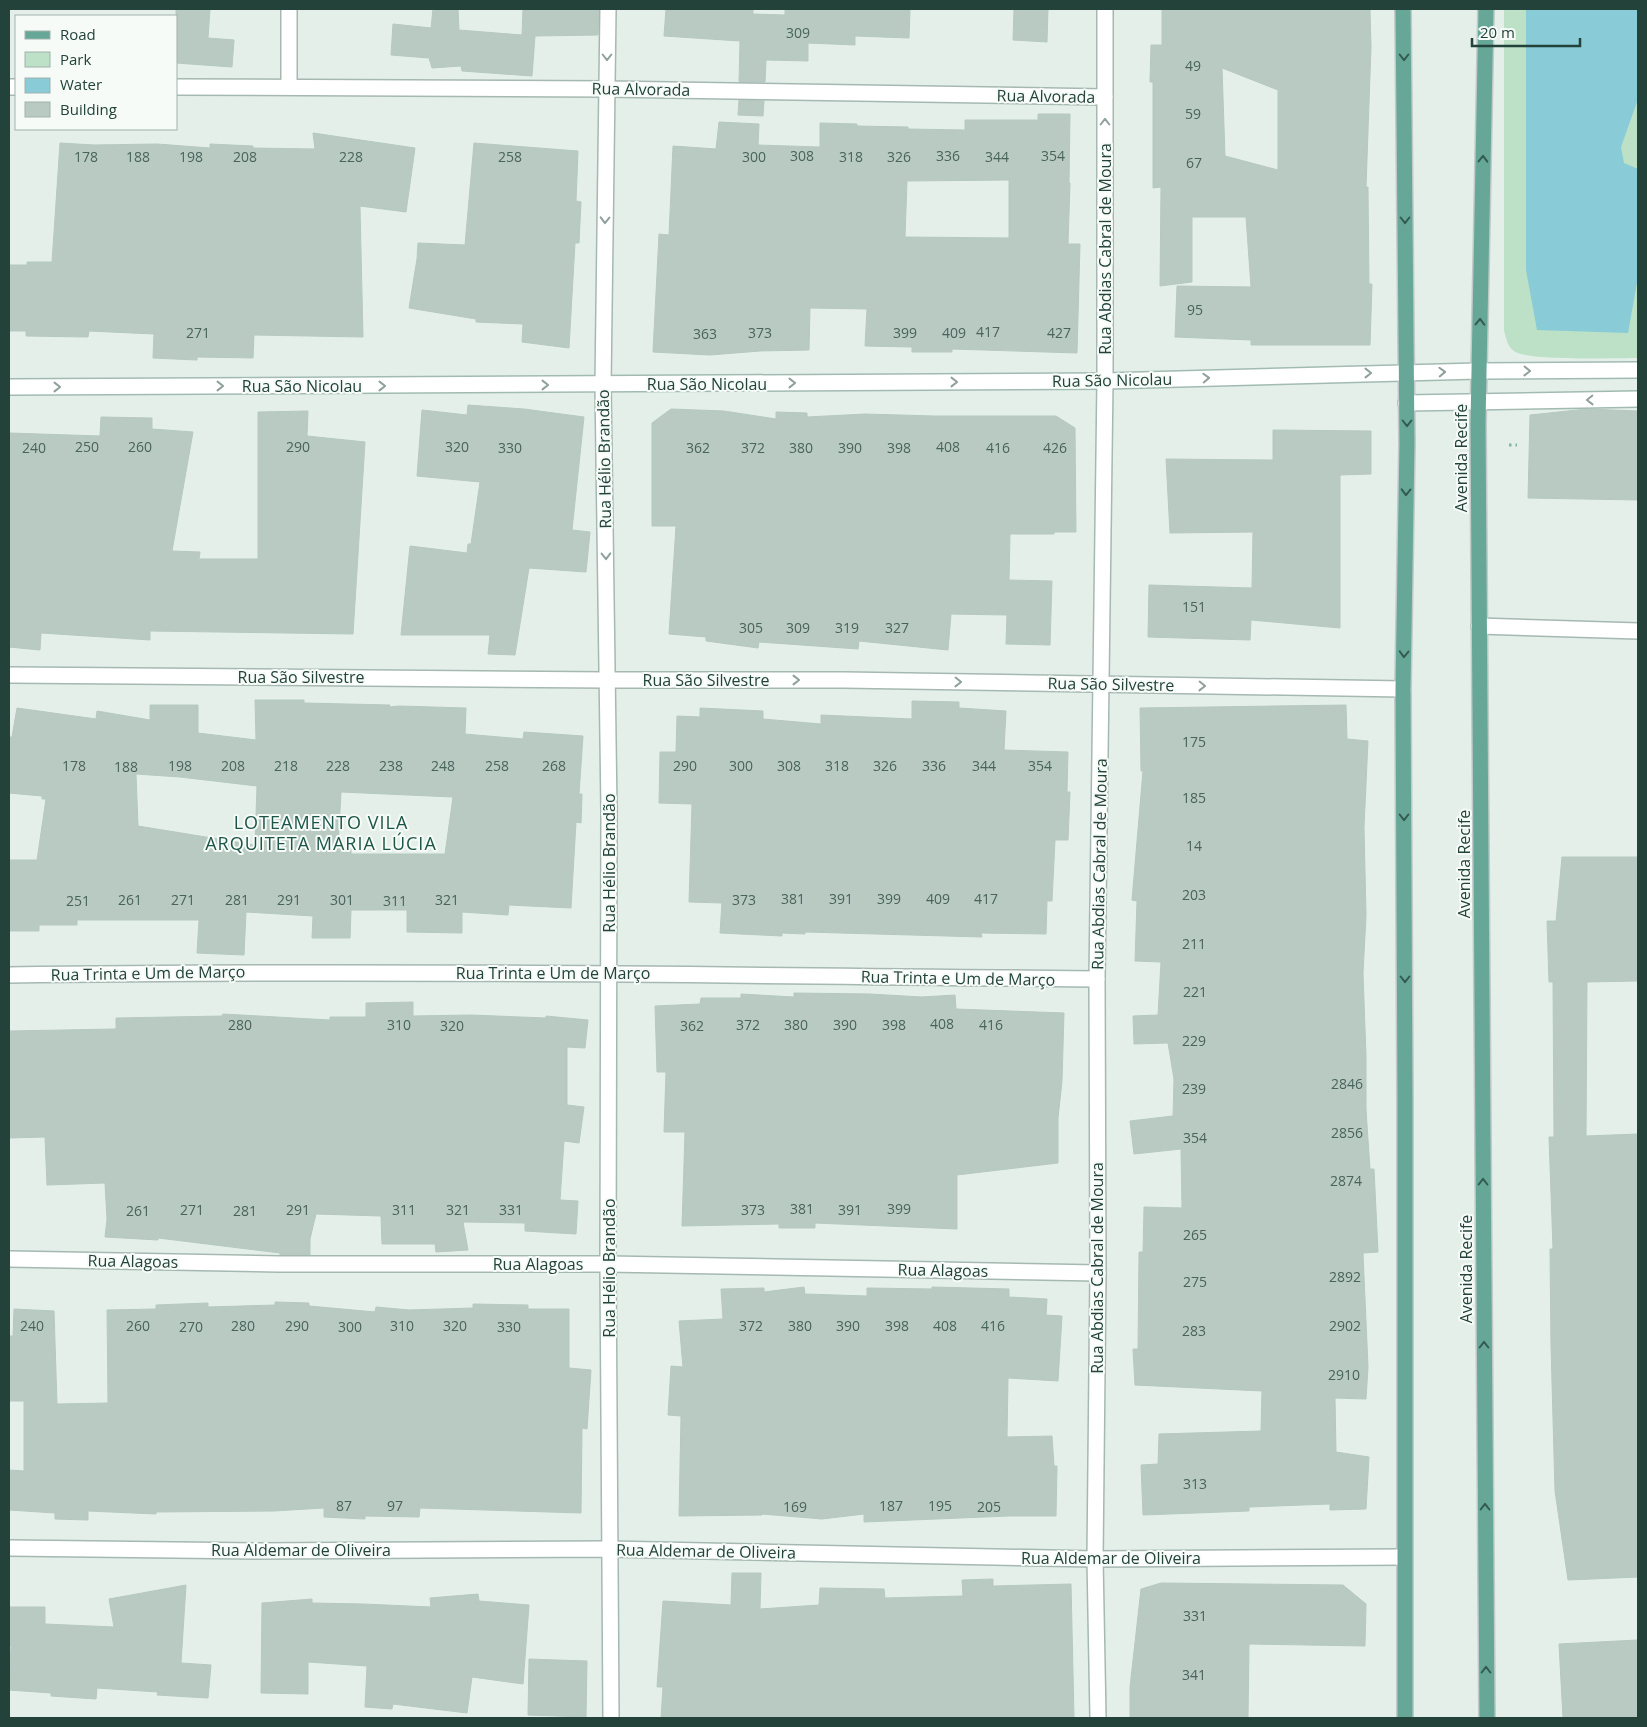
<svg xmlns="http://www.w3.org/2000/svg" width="1647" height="1727" font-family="'Open Sans',sans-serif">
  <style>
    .green { fill: #bce1c6 }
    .water { fill: #89cbd7 }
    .building { fill: #b9cac3; stroke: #b6c9c1; fill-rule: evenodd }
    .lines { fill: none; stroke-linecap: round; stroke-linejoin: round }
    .service-casing { stroke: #a6b8b2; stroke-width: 18 }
    .minor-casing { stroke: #a6b8b2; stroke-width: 18 }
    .secondary-casing { stroke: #a2bbb2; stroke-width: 18 }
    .primary-casing { stroke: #c1cac8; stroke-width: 18 }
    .path { stroke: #83b4a5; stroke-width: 3; stroke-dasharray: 2.5 4; stroke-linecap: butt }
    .service { stroke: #fff; stroke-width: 15 }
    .minor { stroke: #fff; stroke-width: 15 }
    .secondary { stroke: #fff; stroke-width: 15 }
    .primary { stroke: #66a797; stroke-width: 15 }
    .oneway { stroke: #90a09c }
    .oneway2 { stroke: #335b51 }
    .labels { text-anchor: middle; stroke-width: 4; stroke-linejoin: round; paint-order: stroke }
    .number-label { font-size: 14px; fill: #48645c }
    .street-label { font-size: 16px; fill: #22423a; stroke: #f6fbf8 }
    .neighbourhood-label { font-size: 18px; letter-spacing: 1px; fill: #1c5648; stroke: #f6fbf8 }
  </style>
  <rect width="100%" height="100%" fill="#e4efea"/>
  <path class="green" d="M1504 9H1638V358C1618 358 1525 361 1514 351 1507 346 1506 338 1504 330Z"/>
  <path class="water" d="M1526 9H1638V99L1621 147 1624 163 1638 169V277L1628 333 1537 330 1526 270Z"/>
  <g class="building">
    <path d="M176 9H210L208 38 234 40 232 67 176 63Z"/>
    <path d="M433 9H458L459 30 522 35 523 9H599L598 35 535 36 532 76 462 71 461 66 432 68 429 58 391 55 393 24 431 28Z"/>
    <path d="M666 9H753V14L785 15V9H910L909 38 855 36V45L808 43V61L766 60 765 82H739L740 41 664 36Z"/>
    <path d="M1014 9H1048L1047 42 1013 40Z"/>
    <path d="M1162 9H1370L1371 47 1366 187H1368L1369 284H1372L1370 345H1251V340L1175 337 1177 286 1251 287 1246 217H1192V282L1160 286 1161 187 1153 188V82H1150L1151 45H1162ZM1222 68 1278 90V170L1225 156Z"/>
    <path d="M739 100 764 101 763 116 738 115Z"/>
    <path d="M1038 114H1070L1069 183H1070L1068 244H1080L1077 353 952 349V352H912V347L865 346 867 309 810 308 809 350 760 351 710 355 653 352 659 234 669 235 673 146 716 149 719 122 759 124 758 145 820 147V123L857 124V126L908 127V129L965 130V120H1038ZM1009 180V238L905 237 907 181Z"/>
    <path d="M313 133 415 148 406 212 360 206 363 337 254 335 253 358 197 357V360L153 358 154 334 89 331 88 337 26 336V331H9V265H27V262H52L60 143 94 145 157 144 210 148V144L253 146V148L315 149Z"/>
    <path d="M474 143 578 151 576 201 581 202 579 243H575L569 348 522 342 523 324 476 322V319L409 308 417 259 418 243 465 245Z"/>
    <path d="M468 405 524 409 584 417 572 530 590 532 586 572 529 568 515 655 488 654 490 635H401L410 546 467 553 468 544H471L480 482 417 476 422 410 467 415Z"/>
    <path d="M671 409 724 411 776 419V412L807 413V417L865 414 934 416H1056L1075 428 1076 532H1054V534H1010L1009 580 1052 581 1050 645 1006 644 1007 615 951 614 948 650 859 641 858 649 759 642 758 648 706 641V637L669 634 676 526H652V423Z"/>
    <path d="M1587 409 1638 411V500L1528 498 1530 415Z"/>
    <path d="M308 411 307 436 365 442 353 634 150 631V640L41 633 40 650 9 647V433L100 436 101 417 152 418V429L193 432 172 551 200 552 199 559H258V412Z"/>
    <path d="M1273 430 1371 431V474L1340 475V628L1251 620 1250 640 1148 637 1149 585 1252 588 1253 532 1170 533 1166 459 1273 460Z"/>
    <path d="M255 700H304V703L390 705 389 707 399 706 466 708 465 734 523 739 524 732 583 736 579 794H582L581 823 576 822 571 908 509 905 508 915 462 912V933L407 932V910H351L350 938H312L313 916 246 912 244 955 197 953 199 920H77V925H39V931H10L9 860H37L46 799H42V796L9 793V737H12L17 708 96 719 97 711 150 720V705H198V733L256 740ZM136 774 180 777 257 786 255 845 138 826ZM341 792 453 797 445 854H351V848L338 847Z"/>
    <path d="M912 701 959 702V708L1006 711 1004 750 1068 752 1067 792H1070L1068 840H1055L1052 901H1047L1046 934 981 933 982 937 805 932V934L782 933V936L720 933 722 903 689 902 692 804 659 803 660 752H676L677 716 700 717V708L763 711V719L821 724V715L912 719Z"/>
    <path d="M1346 705 1347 739 1368 741 1364 827 1366 916 1363 973 1366 1056V1110L1370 1169H1374L1378 1252 1363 1253 1368 1367 1366 1399 1335 1398 1336 1452 1369 1457 1366 1509 1330 1510V1504L1249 1507V1511L1143 1515 1141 1465 1158 1464 1159 1434 1261 1431 1262 1391 1135 1385 1133 1349H1138L1139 1252H1143L1144 1207 1182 1208 1181 1149 1134 1154 1130 1121 1173 1116 1174 1079 1168 1043 1134 1044 1133 1016 1158 1015 1161 962 1135 961 1137 901 1132 900 1143 771H1141L1140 708Z"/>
    <path d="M1562 857H1638V981L1587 982 1586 1136 1638 1134V1577L1568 1580 1555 1491 1551 1346 1550 1249H1553L1549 1137H1554L1553 982H1549L1547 921H1556Z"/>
    <path d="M794 993 870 994 922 997 955 995 956 1009 1064 1013 1062 1081 1058 1118V1163L957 1175V1229L815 1223V1228H779V1224L682 1226 685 1132H664L666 1072H657L655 1006 700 1004 701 998H741V994L794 997Z"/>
    <path d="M413 1002V1016L471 1015 546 1018V1016L588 1020 585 1048 567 1047V1105L584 1107 579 1143 564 1141 560 1200 578 1201 576 1234 525 1231V1223L463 1222 468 1250 436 1252 435 1244H382L381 1216 316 1214 310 1239V1255H280V1253L158 1238V1240L105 1237 107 1219 105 1183 47 1185 45 1137 9 1138V1031L116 1029V1018L222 1016 223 1014 330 1020V1017H366V1003Z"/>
    <path d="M804 1287 805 1294 867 1296V1288L932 1289V1287L1009 1289V1297L1047 1299 1046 1315 1062 1316 1058 1381 1008 1378 1007 1437 1052 1436 1054 1466H1057L1056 1516H1009L864 1522V1514L822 1519 762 1514V1515L679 1516 681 1416 668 1415 671 1366 683 1367 679 1321 723 1319 721 1289 764 1288V1292Z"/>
    <path d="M275 1302 309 1303V1306L375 1312 376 1307 409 1310 473 1308V1304L528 1305V1309H569V1368L591 1370 587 1429 582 1428 581 1513 420 1508 419 1517 365 1516V1519L324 1517V1508L274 1511 156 1512V1514L88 1511V1520L55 1519V1513L9 1510V1470L24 1471V1401H9V1336H13L14 1309 54 1311 57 1404 108 1403 107 1310 156 1309V1305L208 1303V1307L275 1305Z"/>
    <path d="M732 1573H761L760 1609 819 1605 820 1588 884 1589 885 1598 963 1596 962 1580 993 1579V1586L1071 1584 1074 1718H661L663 1687H657L663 1601 731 1605Z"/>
    <path d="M1161 1583 1343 1585 1366 1604 1365 1646 1249 1644 1248 1718H1130V1687L1141 1589Z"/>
    <path d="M186 1585 181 1663 211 1665 208 1698 157 1695 158 1692 97 1688 96 1699 51 1696V1693L9 1690 11 1646H9V1607H45V1624L114 1627 109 1599Z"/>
    <path d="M478 1594 479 1601 529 1605 523 1684 472 1677 467 1713 393 1704 392 1709 365 1707 367 1666 308 1662V1694L261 1693 262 1603 312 1599V1603L363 1604 431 1607 430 1598Z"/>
    <path d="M1638 1640V1718H1563L1559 1644Z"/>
    <path d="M529 1659 587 1661 586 1717 528 1715Z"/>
  </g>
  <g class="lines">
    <defs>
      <path id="service" d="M1479 626 1638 631"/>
      <g id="minor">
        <path d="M289 9V87"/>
        <path d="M608 9 603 385 609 810 608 1264 611 1718"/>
        <path d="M9 87H16"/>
        <path d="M176 87 607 89 1105 97"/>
        <path d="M9 675 607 680H844L1403 689"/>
        <path d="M9 975C372 970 734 975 1097 979"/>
        <path d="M9 1259 279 1264H608L1098 1273"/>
        <path d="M9 1548 257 1551 609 1549 1095 1559 1404 1557"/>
        <path d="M1098 1718 1095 1559 1098 1273 1097 979 1105 381V9"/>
      </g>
      <g id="secondary">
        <path d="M9 387 1105 381 1478 371 1638 370"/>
        <path d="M1406 403 1638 399"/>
      </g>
      <g id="primary">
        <path d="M1403 9 1407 443 1403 689 1405 1098V1718"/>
        <path d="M1486 9 1478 424 1487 1718"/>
      </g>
    </defs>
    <use href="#service" class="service-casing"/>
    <use href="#minor" class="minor-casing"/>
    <use href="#secondary" class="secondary-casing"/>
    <use href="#primary" class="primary-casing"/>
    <path class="path" d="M1509 445H1517"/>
    <use href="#service" class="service"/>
    <use href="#minor" class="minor"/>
    <use href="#secondary" class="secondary"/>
    <use href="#primary" class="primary"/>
  </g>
  <defs><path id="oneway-chevron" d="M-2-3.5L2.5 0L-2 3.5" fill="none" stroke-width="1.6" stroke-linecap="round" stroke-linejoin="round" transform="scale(1.25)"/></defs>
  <g class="oneway">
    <use href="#oneway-chevron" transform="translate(607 57) rotate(90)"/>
    <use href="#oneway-chevron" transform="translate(1105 122) rotate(-90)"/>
    <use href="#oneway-chevron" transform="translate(605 220) rotate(91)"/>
    <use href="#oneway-chevron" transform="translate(1527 371) rotate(1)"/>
    <use href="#oneway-chevron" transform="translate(1442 372) rotate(-2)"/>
    <use href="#oneway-chevron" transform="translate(1368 373)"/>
    <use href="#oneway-chevron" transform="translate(1206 378) rotate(-2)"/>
    <use href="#oneway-chevron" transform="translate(954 382)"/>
    <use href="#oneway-chevron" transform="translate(792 383)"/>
    <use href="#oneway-chevron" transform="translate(545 385)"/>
    <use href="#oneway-chevron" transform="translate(220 386)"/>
    <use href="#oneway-chevron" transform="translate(382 386)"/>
    <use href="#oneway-chevron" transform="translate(57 387)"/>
    <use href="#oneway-chevron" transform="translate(1590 400) rotate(179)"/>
    <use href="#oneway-chevron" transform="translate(606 556) rotate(89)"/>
    <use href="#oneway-chevron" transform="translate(796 680)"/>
    <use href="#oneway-chevron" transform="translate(958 682) rotate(1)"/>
    <use href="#oneway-chevron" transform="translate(1202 686) rotate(1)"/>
  </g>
  <g class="oneway2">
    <use href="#oneway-chevron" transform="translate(1404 57) rotate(90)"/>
    <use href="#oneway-chevron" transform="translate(1483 159) rotate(-89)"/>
    <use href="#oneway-chevron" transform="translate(1405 220) rotate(90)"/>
    <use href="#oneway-chevron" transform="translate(1480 322) rotate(-89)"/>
    <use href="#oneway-chevron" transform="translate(1407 423) rotate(90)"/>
    <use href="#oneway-chevron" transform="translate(1406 492) rotate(91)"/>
    <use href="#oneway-chevron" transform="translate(1404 654) rotate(91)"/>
    <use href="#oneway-chevron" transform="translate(1404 817) rotate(90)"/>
    <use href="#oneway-chevron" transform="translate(1405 979) rotate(90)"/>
    <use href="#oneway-chevron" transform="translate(1483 1182) rotate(-90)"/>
    <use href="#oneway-chevron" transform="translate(1484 1345) rotate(-90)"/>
    <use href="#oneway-chevron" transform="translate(1485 1507) rotate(-90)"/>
    <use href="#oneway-chevron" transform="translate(1486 1670) rotate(-90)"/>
  </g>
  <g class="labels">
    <g class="number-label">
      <text x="798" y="38">309</text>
      <text x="1193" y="71">49</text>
      <text x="1193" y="119">59</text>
      <text x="802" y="161">308</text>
      <text x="948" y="161">336</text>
      <text x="1053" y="161">354</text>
      <text x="86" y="162">178</text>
      <text x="138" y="162">188</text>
      <text x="191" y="162">198</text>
      <text x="245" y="162">208</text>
      <text x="351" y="162">228</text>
      <text x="510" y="162">258</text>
      <text x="754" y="162">300</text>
      <text x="851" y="162">318</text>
      <text x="899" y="162">326</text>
      <text x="997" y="162">344</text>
      <text x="1194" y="168">67</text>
      <text x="1195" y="315">95</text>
      <text x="988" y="337">417</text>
      <text x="198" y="338">271</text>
      <text x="760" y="338">373</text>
      <text x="905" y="338">399</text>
      <text x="954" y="338">409</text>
      <text x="1059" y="338">427</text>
      <text x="705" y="339">363</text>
      <text x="87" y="452">250</text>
      <text x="140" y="452">260</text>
      <text x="298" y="452">290</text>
      <text x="457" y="452">320</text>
      <text x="948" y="452">408</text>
      <text x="34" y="453">240</text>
      <text x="510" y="453">330</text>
      <text x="698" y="453">362</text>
      <text x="753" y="453">372</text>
      <text x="801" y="453">380</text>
      <text x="850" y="453">390</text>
      <text x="899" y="453">398</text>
      <text x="998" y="453">416</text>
      <text x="1055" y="453">426</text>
      <text x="1194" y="612">151</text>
      <text x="751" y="633">305</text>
      <text x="798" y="633">309</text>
      <text x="847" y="633">319</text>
      <text x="897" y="633">327</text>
      <text x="1194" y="747">175</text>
      <text x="74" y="771">178</text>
      <text x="180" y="771">198</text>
      <text x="233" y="771">208</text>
      <text x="286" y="771">218</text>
      <text x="338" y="771">228</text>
      <text x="391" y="771">238</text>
      <text x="443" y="771">248</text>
      <text x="497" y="771">258</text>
      <text x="554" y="771">268</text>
      <text x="685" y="771">290</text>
      <text x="741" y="771">300</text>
      <text x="789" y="771">308</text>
      <text x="837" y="771">318</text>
      <text x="885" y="771">326</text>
      <text x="934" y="771">336</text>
      <text x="984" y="771">344</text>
      <text x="1040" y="771">354</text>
      <text x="126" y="772">188</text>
      <text x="1194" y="803">185</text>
      <text x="1194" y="851">14</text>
      <text x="1194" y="900">203</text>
      <text x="793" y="904">381</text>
      <text x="841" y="904">391</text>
      <text x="889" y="904">399</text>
      <text x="938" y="904">409</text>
      <text x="986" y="904">417</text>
      <text x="130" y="905">261</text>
      <text x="183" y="905">271</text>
      <text x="237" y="905">281</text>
      <text x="289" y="905">291</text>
      <text x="342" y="905">301</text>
      <text x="447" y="905">321</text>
      <text x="744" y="905">373</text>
      <text x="78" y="906">251</text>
      <text x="395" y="906">311</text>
      <text x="1194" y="949">211</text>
      <text x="1195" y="997">221</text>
      <text x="942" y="1029">408</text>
      <text x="240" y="1030">280</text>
      <text x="399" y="1030">310</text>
      <text x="748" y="1030">372</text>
      <text x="796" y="1030">380</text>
      <text x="845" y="1030">390</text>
      <text x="894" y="1030">398</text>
      <text x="991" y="1030">416</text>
      <text x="452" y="1031">320</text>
      <text x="692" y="1031">362</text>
      <text x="1194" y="1046">229</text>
      <text x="1347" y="1089">2846</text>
      <text x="1194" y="1094">239</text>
      <text x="1347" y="1138">2856</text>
      <text x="1195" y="1143">354</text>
      <text x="1346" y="1186">2874</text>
      <text x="802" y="1214">381</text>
      <text x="899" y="1214">399</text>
      <text x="192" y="1215">271</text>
      <text x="298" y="1215">291</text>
      <text x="404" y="1215">311</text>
      <text x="458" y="1215">321</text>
      <text x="511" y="1215">331</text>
      <text x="753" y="1215">373</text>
      <text x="850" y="1215">391</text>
      <text x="138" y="1216">261</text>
      <text x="245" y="1216">281</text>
      <text x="1195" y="1240">265</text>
      <text x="1345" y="1282">2892</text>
      <text x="1195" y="1287">275</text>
      <text x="32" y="1331">240</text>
      <text x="138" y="1331">260</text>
      <text x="243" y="1331">280</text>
      <text x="297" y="1331">290</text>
      <text x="402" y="1331">310</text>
      <text x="455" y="1331">320</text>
      <text x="751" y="1331">372</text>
      <text x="800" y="1331">380</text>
      <text x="848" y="1331">390</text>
      <text x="897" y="1331">398</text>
      <text x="945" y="1331">408</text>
      <text x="993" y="1331">416</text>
      <text x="1345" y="1331">2902</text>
      <text x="191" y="1332">270</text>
      <text x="350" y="1332">300</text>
      <text x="509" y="1332">330</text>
      <text x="1194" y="1336">283</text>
      <text x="1344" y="1380">2910</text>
      <text x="1195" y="1489">313</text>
      <text x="344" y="1511">87</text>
      <text x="395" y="1511">97</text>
      <text x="891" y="1511">187</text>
      <text x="940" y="1511">195</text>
      <text x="795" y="1512">169</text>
      <text x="989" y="1512">205</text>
      <text x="1195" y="1621">331</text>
      <text x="1194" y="1680">341</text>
    </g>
    <g class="street-label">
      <text transform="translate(641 89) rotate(1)" y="6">Rua Alvorada</text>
      <text transform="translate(1046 96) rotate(1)" y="6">Rua Alvorada</text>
      <text transform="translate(1105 249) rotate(-90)" y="6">Rua Abdias Cabral de Moura</text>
      <text transform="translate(1112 380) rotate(-1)" y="6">Rua São Nicolau</text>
      <text x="707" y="390">Rua São Nicolau</text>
      <text x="302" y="392">Rua São Nicolau</text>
      <text transform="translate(1461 458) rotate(-90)" y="6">Avenida Recife</text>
      <text transform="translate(604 459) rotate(-91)" y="6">Rua Hélio Brandão</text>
      <text x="301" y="683">Rua São Silvestre</text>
      <text x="706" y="686">Rua São Silvestre</text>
      <text transform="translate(1111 684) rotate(1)" y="6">Rua São Silvestre</text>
      <text transform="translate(609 863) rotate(-90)" y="6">Rua Hélio Brandão</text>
      <text transform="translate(1099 864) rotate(-89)" y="6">Rua Abdias Cabral de Moura</text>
      <text transform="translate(1464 864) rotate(-90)" y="6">Avenida Recife</text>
      <text transform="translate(148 973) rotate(-1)" y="6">Rua Trinta e Um de Março</text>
      <text x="553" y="979">Rua Trinta e Um de Março</text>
      <text transform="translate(958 978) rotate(1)" y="6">Rua Trinta e Um de Março</text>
      <text transform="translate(133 1261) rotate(1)" y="6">Rua Alagoas</text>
      <text x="538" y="1270">Rua Alagoas</text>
      <text transform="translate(609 1268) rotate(-90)" y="6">Rua Hélio Brandão</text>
      <text transform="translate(1097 1268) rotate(-90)" y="6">Rua Abdias Cabral de Moura</text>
      <text transform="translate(1466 1269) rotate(-90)" y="6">Avenida Recife</text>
      <text transform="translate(943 1270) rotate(1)" y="6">Rua Alagoas</text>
      <text x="301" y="1556">Rua Aldemar de Oliveira</text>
      <text transform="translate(706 1551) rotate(1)" y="6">Rua Aldemar de Oliveira</text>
      <text x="1111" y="1564">Rua Aldemar de Oliveira</text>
    </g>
    <g class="neighbourhood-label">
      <text x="321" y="829">LOTEAMENTO VILA<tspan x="321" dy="21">ARQUITETA MARIA LÚCIA</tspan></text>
    </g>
  </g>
  <rect width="1647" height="1727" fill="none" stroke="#22423a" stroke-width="20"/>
  <rect x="15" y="15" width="162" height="115" fill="#f6fbf8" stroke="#a1b1ac"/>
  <rect x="25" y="31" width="25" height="8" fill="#66a797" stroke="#a1b1ac"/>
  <text x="60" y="40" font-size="15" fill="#22423a">Road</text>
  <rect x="25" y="52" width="25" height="15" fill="#bce1c6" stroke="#a1b1ac"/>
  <text x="60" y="65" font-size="15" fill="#22423a">Park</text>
  <rect x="25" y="78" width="25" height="15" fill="#89cbd7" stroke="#a1b1ac"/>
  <text x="60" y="90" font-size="15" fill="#22423a">Water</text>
  <rect x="25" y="102" width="25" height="15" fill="#b9cac3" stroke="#a1b1ac"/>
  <text x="60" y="115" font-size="15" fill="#22423a">Building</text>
  <path d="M1472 38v8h108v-8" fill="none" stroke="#22423a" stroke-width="2.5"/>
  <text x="1480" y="38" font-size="15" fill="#22423a" stroke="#f6fbf8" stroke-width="4" paint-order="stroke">20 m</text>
</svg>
